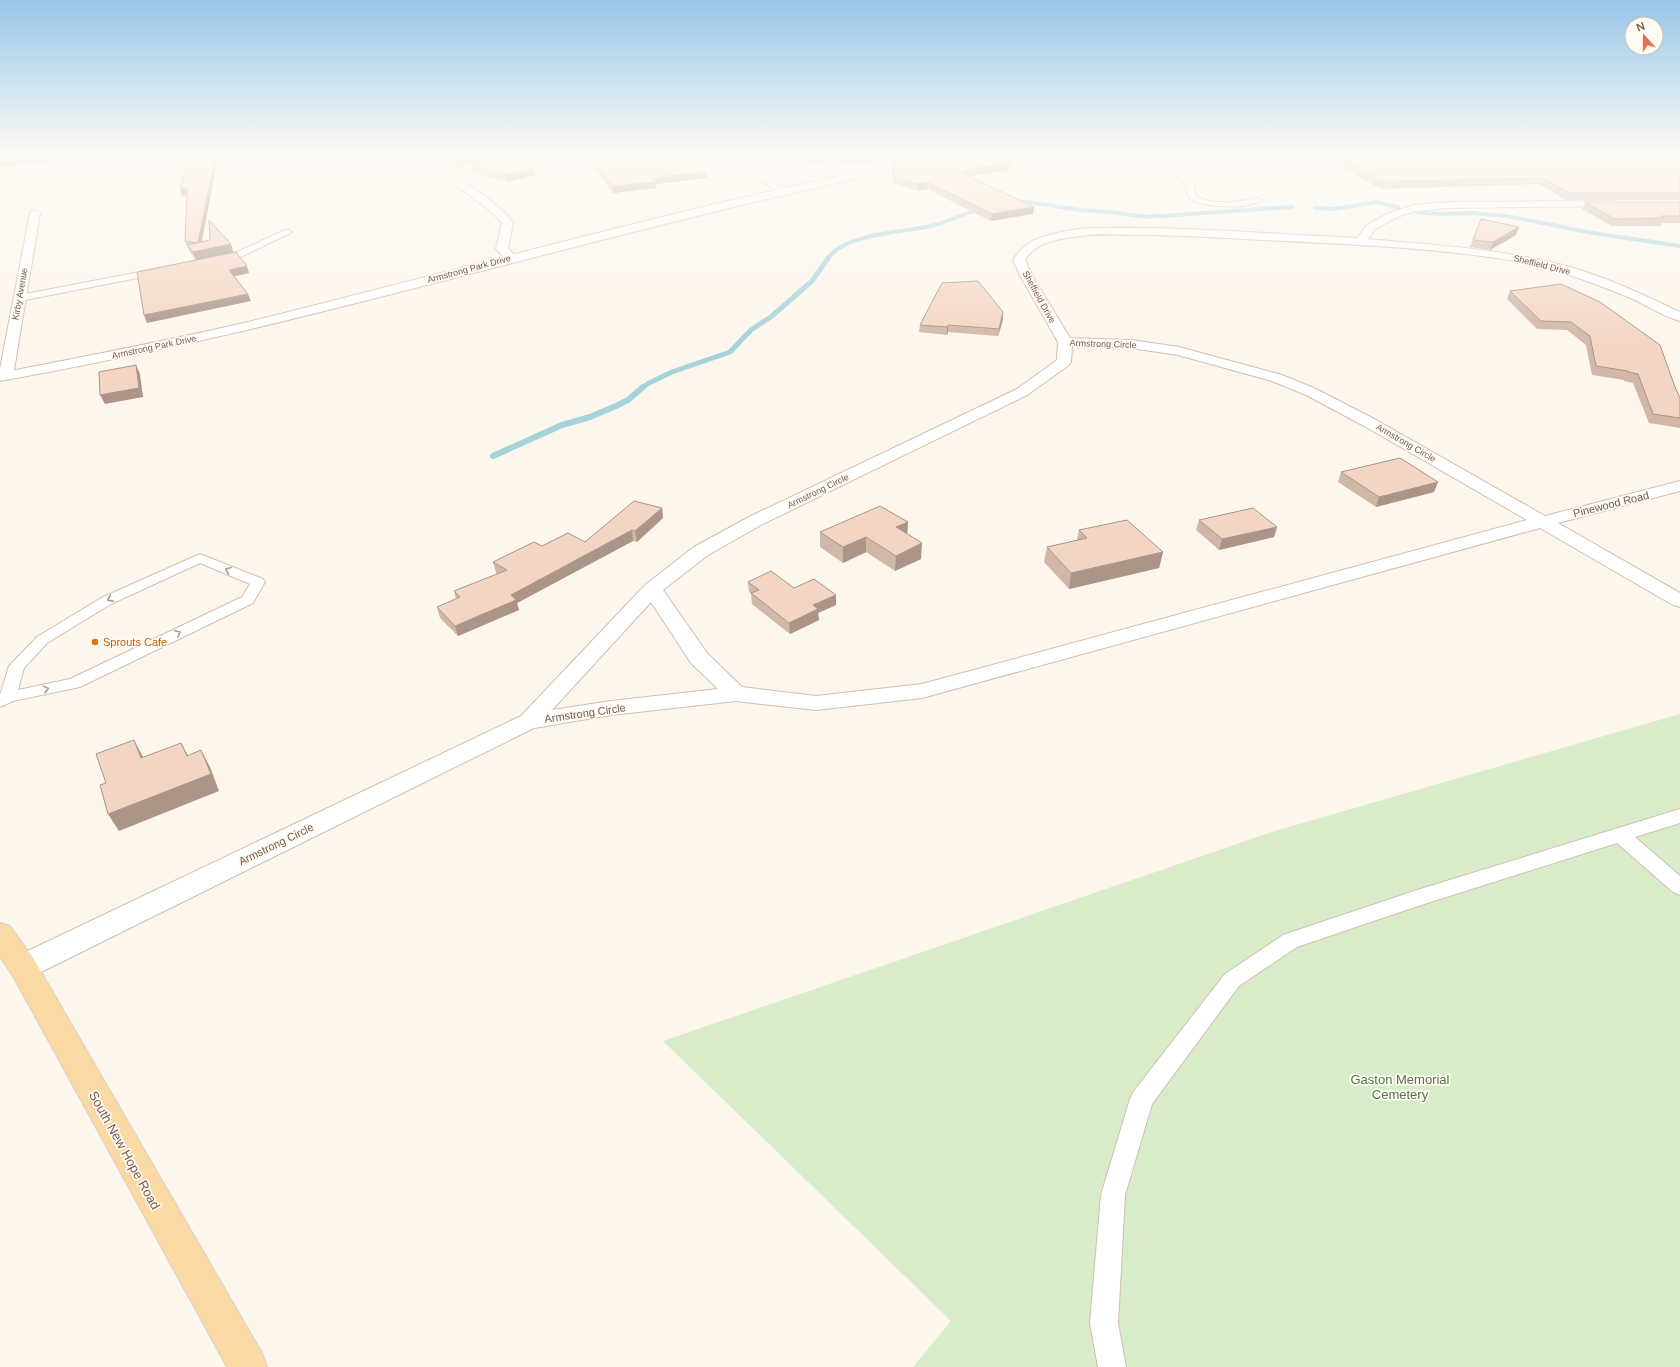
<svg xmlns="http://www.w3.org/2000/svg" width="1680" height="1367" font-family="Arial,sans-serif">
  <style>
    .green { fill: #d8ecc9 }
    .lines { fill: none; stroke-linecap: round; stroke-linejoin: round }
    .stream-far2 { stroke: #a5d3da; stroke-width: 4 }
    .stream-far1 { stroke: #a5d3da; stroke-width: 5 }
    .stream { stroke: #a5d3da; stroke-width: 6 }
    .service-casing { stroke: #d1beb0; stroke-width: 2 }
    .minor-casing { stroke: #d1beb0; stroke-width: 2 }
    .secondary-casing { stroke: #d6c0b0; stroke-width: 2 }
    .primary-casing { stroke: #dad1cd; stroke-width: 2 }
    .service { fill: #fff; fill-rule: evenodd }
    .minor { fill: #fff; fill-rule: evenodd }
    .secondary { fill: #fff; fill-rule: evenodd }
    .primary { fill: #fbd9a5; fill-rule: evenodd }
    .wall { fill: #d1b7a8 }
    .shaded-wall { fill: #aa9588 }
    .building { fill: #f3d5c3; stroke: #aa9588 }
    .oneway { stroke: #af9d94 }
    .food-dot { fill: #e8710a; stroke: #fffaf3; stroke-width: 1.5 }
    .labels { text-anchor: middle; stroke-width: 3.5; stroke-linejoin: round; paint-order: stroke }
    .far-street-label { font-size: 9px; fill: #7a5c4d; stroke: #fffaf3 }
    .street-label { font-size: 11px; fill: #7a5c4d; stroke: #fffaf3 }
    .food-label { font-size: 11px; fill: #c56008; stroke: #fffaf3; text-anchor: start }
    .near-park-label { font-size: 13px; fill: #537a41; stroke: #fffaf3 }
    .near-street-label { font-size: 13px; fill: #7a5c4d; stroke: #fffaf3 }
  </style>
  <rect width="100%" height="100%" fill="#fdf6ec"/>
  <path class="green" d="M1680 714V1367H913L951 1321 663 1041 1275 831Z"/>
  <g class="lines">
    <g class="stream-far2">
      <path d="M1012 202H1029L1079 210 1111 212 1146 217 1292 207"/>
      <path d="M1315 208 1334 209 1376 202 1398 207"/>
      <path d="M1417 212 1440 214 1471 213 1506 216 1593 233 1680 246"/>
      <path d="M828 258C847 232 906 233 935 225 950 220 966 214 981 208"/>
    </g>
    <path class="stream-far1" d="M642 388 649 383 672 372 730 352 751 330 772 316 812 281 829 257"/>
    <path class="stream" d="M493 456 562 425 590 417 616 406 628 400 643 387"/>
    <defs>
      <g id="service">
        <path d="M1136 154C1158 154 1176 168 1193 181L1196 196C1213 206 1238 202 1257 198L1261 200C1249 210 1199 208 1188 197L1186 184 1164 167Z"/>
        <path d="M285 230H288L292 232 243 256 218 263 214 260 215 258 237 252Z"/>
        <path d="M160 268 164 271 163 273 20 301 15 298 20 295Z"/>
        <path d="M200 554 263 579 265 582 253 603 80 687 13 701 0 707V695L9 666 37 637 101 598ZM200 563 250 584 242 597 70 679 18 690 24 668 47 643 111 604Z"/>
        <path d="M1680 809V823L1635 837 1680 876V895L1673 892 1617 843 1418 906 1297 947 1239 986 1152 1104 1125 1195 1118 1323 1126 1367H1098L1090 1323 1101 1195 1130 1099 1134 1091 1225 974 1283 935 1414 891Z"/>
      </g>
      <g id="minor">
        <path d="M414 154H425L447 171 519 154H537L533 157 453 175C474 189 499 203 513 223L508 248 517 258 515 260H507L496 249 502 223 493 213Z"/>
        <path d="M735 154H745L780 185 789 191 788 193C775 196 743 164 735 154Z"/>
        <path d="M1615 201 1620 204 1619 206 1449 208 1415 211 1397 217 1375 229 1368 239C1436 245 1504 249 1570 267 1608 278 1644 295 1680 312V321C1662 316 1645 304 1628 297 1591 282 1554 268 1515 261 1426 246 1334 244 1245 239 1208 237 1172 235 1136 235 1118 235 1100 233 1082 236 1062 238 1036 241 1025 260L1033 277 1070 338 1131 340 1179 347 1282 375 1316 389 1378 421 1545 516 1680 481V491L1558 523 1680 593V607L1673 605 1540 528 922 698 816 710 736 701 611 715 534 728 33 976 23 979 13 976 9 967 13 958 521 716 645 585 694 547 749 517 1017 389 1057 360 1058 342 1021 277 1013 260C1021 248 1029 241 1043 237 1077 225 1113 228 1148 228 1218 229 1287 235 1357 238L1367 225 1389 213 1414 205 1449 202ZM1072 346 1131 348 1178 355 1272 381 1306 395 1366 427 1527 520 922 684 816 696 742 687 707 653 663 590 708 555 761 525 1027 395 1069 365 1071 362ZM651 602 691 663 718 689 611 701 552 710Z"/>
        <path d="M35 210 40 213 13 376 11 379 6 380 0 378V369L30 213Z"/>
      </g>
      <path id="secondary" d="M943 154H964L960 157C720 204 485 273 247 330 165 349 83 366 0 381V373C83 357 166 341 248 322 479 265 709 200 943 154Z"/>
      <path id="primary" d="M0 923 10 926 33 958 262 1353 267 1367H227L13 976 0 957Z"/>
    </defs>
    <use href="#service" class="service-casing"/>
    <use href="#minor" class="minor-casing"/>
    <use href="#secondary" class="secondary-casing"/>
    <use href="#primary" class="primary-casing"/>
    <use href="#service" class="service"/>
    <use href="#minor" class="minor"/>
    <use href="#secondary" class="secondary"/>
    <use href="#primary" class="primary"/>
  </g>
  <g class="wall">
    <path d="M189 154 202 242 231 244 233 252 196 260 190 252 185 241 187 195 182 196Z"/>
    <path d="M429 154H506L507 155 457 167 437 161 429 156Z"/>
    <path d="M584 154H689L706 172 707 178 656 184V188L613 193 585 157Z"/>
    <path d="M779 154H933L891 163 890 160 843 165 830 161 807 165Z"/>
    <path d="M1095 154H1136V156L1105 159Z"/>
    <path d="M1322 154H1680V200H1566L1539 184 1380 189Z"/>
    <path d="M472 165 535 175 508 182 473 172Z"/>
    <path d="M893 166 1010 170 968 176 1033 214 991 221 927 189 918 191 894 183 892 173Z"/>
    <path d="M1585 202H1680V223H1662L1661 226H1612L1582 209Z"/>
    <path d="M1519 227 1516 235 1490 250 1470 247 1473 240Z"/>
    <path d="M1561 284 1675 387 1680 398V428L1649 423 1633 383 1624 381V380L1592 375 1586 345 1567 330 1537 329 1507 299 1510 291Z"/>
    <path d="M1003 320 998 336 948 332 947 335 919 332 920 325Z"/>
    <path d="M1341 472 1434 492 1376 507 1338 482Z"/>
    <path d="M662 508 663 518 637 542 633 541 517 603 519 610 458 636 440 618 437 607 456 599 454 591 498 574 496 573 493 562 585 542Z"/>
    <path d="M1199 520 1277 527 1274 537 1219 550 1196 530Z"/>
    <path d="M908 522 907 534 921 559 895 571 866 552 843 563 820 547V532Z"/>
    <path d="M1079 530 1163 552 1159 568 1069 589 1044 562 1047 547 1077 540Z"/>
    <path d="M748 582 836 595V605L818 613 819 620 790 634 752 604 751 594 749 592Z"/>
  </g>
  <g class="shaded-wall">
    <path d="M54 154H59V161L0 167V161Z"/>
    <path d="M216 154H219L200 250 198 243Z"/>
    <path d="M322 154H354L355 157 324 161Z"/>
    <path d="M482 154H506L507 155 457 167 455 161Z"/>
    <path d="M830 154V161L807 165V159Z"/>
    <path d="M884 154H890V160L843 165V159Z"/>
    <path d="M903 154H933L891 163V157Z"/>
    <path d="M1117 154H1136V156L1105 159V156Z"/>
    <path d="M1011 163 1010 170 957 178 958 171Z"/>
    <path d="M534 168 535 175 508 182 506 175Z"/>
    <path d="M706 172 707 178 656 184V188L613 193V186L652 178Z"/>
    <path d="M927 182V189L918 191V184Z"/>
    <path d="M187 188 190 195 182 196 180 189Z"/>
    <path d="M1034 207 1033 214 991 221 992 214Z"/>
    <path d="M1519 227 1516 235 1490 250 1493 242Z"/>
    <path d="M231 244 233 252 196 260 193 252Z"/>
    <path d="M247 266 249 273 232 277 229 270Z"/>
    <path d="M248 294 251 301 147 323 144 315Z"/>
    <path d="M1003 312V320L998 336 999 329Z"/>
    <path d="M948 325V332L947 335V327Z"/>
    <path d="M136 365 140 374 143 397 105 404 100 395Z"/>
    <path d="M1438 482 1434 492 1376 507 1379 497Z"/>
    <path d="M662 508 663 518 637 542 635 531Z"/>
    <path d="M908 522 907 537 896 527Z"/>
    <path d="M1277 527 1274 537 1219 550 1222 539Z"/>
    <path d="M632 530 633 541 517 603 519 610 458 636 455 626 511 595Z"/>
    <path d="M866 537V552L843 563V547Z"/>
    <path d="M922 543 921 559 895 571 896 556Z"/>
    <path d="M1163 552 1159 568 1069 589 1071 573Z"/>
    <path d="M836 595V605L818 613 819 620 790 634 789 623 813 605Z"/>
    <path d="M134 740 143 757 141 758Z"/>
    <path d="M181 743 190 759 187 756Z"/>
    <path d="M201 750 210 767 219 791 119 831 108 814Z"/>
  </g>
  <g class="building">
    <path d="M0 154H54L0 161Z"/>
    <path d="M189 154H216L198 243 185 241 187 188 180 189Z"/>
    <path d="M435 154H482L455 161Z"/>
    <path d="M587 154H689L706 172 652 178 656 182 613 186Z"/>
    <path d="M796 154H829L807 159Z"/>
    <path d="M831 154H884L843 159Z"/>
    <path d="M891 154H903L891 157Z"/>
    <path d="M950 154H991L1011 163 958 171 1034 207 992 214 927 182 918 184 894 176 893 166Z"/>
    <path d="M1103 154H1117L1105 156Z"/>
    <path d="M1335 154H1680V193H1569L1542 178 1382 182Z"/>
    <path d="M515 156 534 168 506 175 472 165Z"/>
    <path d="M1585 202H1680V216H1660L1664 218 1615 219Z"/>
    <path d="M1481 219 1519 227 1493 242 1473 240Z"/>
    <path d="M209 220 231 244 193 252 187 245 210 240Z"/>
    <path d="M236 252 247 266 229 270 248 294 144 315 137 272Z"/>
    <path d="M978 281 1003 312 999 329 948 325 947 327 920 325 942 283Z"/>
    <path d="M1561 284 1600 302 1660 345 1675 387 1680 398V418L1653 414 1638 374 1628 372V371L1596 366 1590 336 1571 322 1541 321 1510 291Z"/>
    <path d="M136 365 139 388 100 395 99 372Z"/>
    <path d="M1400 458 1438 482 1379 497 1341 472Z"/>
    <path d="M634 501 662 508 635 531 632 530 511 595 516 600 455 626 437 607 460 597 454 591 507 570 493 562 534 542 542 546 568 533 585 542Z"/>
    <path d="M880 506 908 522 896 527 922 543 896 556 866 537 843 547 820 532Z"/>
    <path d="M1253 508 1277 527 1222 539 1199 520Z"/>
    <path d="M1127 520 1163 552 1071 573 1047 547 1087 538 1079 530Z"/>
    <path d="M771 571 794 588 814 579 836 595 813 605 818 609 789 623 751 593 759 590 748 582Z"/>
    <path d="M134 740 141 758 181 743 187 756 201 750 211 774 108 814 100 785 106 783 96 754Z"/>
  </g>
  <defs><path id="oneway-chevron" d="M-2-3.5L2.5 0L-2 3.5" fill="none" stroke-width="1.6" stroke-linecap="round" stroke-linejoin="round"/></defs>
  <g class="oneway">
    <use href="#oneway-chevron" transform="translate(228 570) rotate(-157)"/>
    <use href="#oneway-chevron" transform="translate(110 599) rotate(154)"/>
    <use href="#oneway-chevron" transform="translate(178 633) rotate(-25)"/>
    <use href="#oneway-chevron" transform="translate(46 689) rotate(-13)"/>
  </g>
  <linearGradient id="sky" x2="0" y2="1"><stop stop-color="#97c7e8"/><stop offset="0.45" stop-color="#fefbf6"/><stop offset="1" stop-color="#fefbf6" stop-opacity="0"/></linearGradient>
  <rect width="1680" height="346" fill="url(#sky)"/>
  <circle class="food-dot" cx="95" cy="642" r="4"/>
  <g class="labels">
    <g class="far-street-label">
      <text transform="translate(1542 265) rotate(14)" y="3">Sheffield Drive</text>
      <text transform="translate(469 269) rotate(-15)" y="3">Armstrong Park Drive</text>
      <text transform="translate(20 294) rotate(-80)" y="3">Kirby Avenue</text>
      <text transform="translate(1039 297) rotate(61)" y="3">Sheffield Drive</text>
      <text transform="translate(1103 344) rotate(2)" y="3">Armstrong Circle</text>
      <text transform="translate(154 347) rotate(-12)" y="3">Armstrong Park Drive</text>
      <text transform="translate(1406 443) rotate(30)" y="3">Armstrong Circle</text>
      <text transform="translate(818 491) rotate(-26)" y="3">Armstrong Circle</text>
    </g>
    <g class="street-label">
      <text transform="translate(1611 504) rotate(-14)" y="4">Pinewood Road</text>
      <text transform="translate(585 713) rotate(-8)" y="4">Armstrong Circle</text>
      <text transform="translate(276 844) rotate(-26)" y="4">Armstrong Circle</text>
    </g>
    <g class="food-label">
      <text x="103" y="646">Sprouts Cafe</text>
    </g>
    <g class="near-park-label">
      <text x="1400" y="1084">Gaston Memorial<tspan x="1400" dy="15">Cemetery</tspan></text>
    </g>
    <g class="near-street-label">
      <text transform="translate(125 1150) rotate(61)" y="5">South New Hope Road</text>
    </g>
  </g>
  <g transform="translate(1644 36) rotate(339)"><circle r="19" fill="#fffaf3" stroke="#cabbb1"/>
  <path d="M0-3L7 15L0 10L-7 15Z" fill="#e76f51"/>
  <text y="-6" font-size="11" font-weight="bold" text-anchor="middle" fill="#7a5c4d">N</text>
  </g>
</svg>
